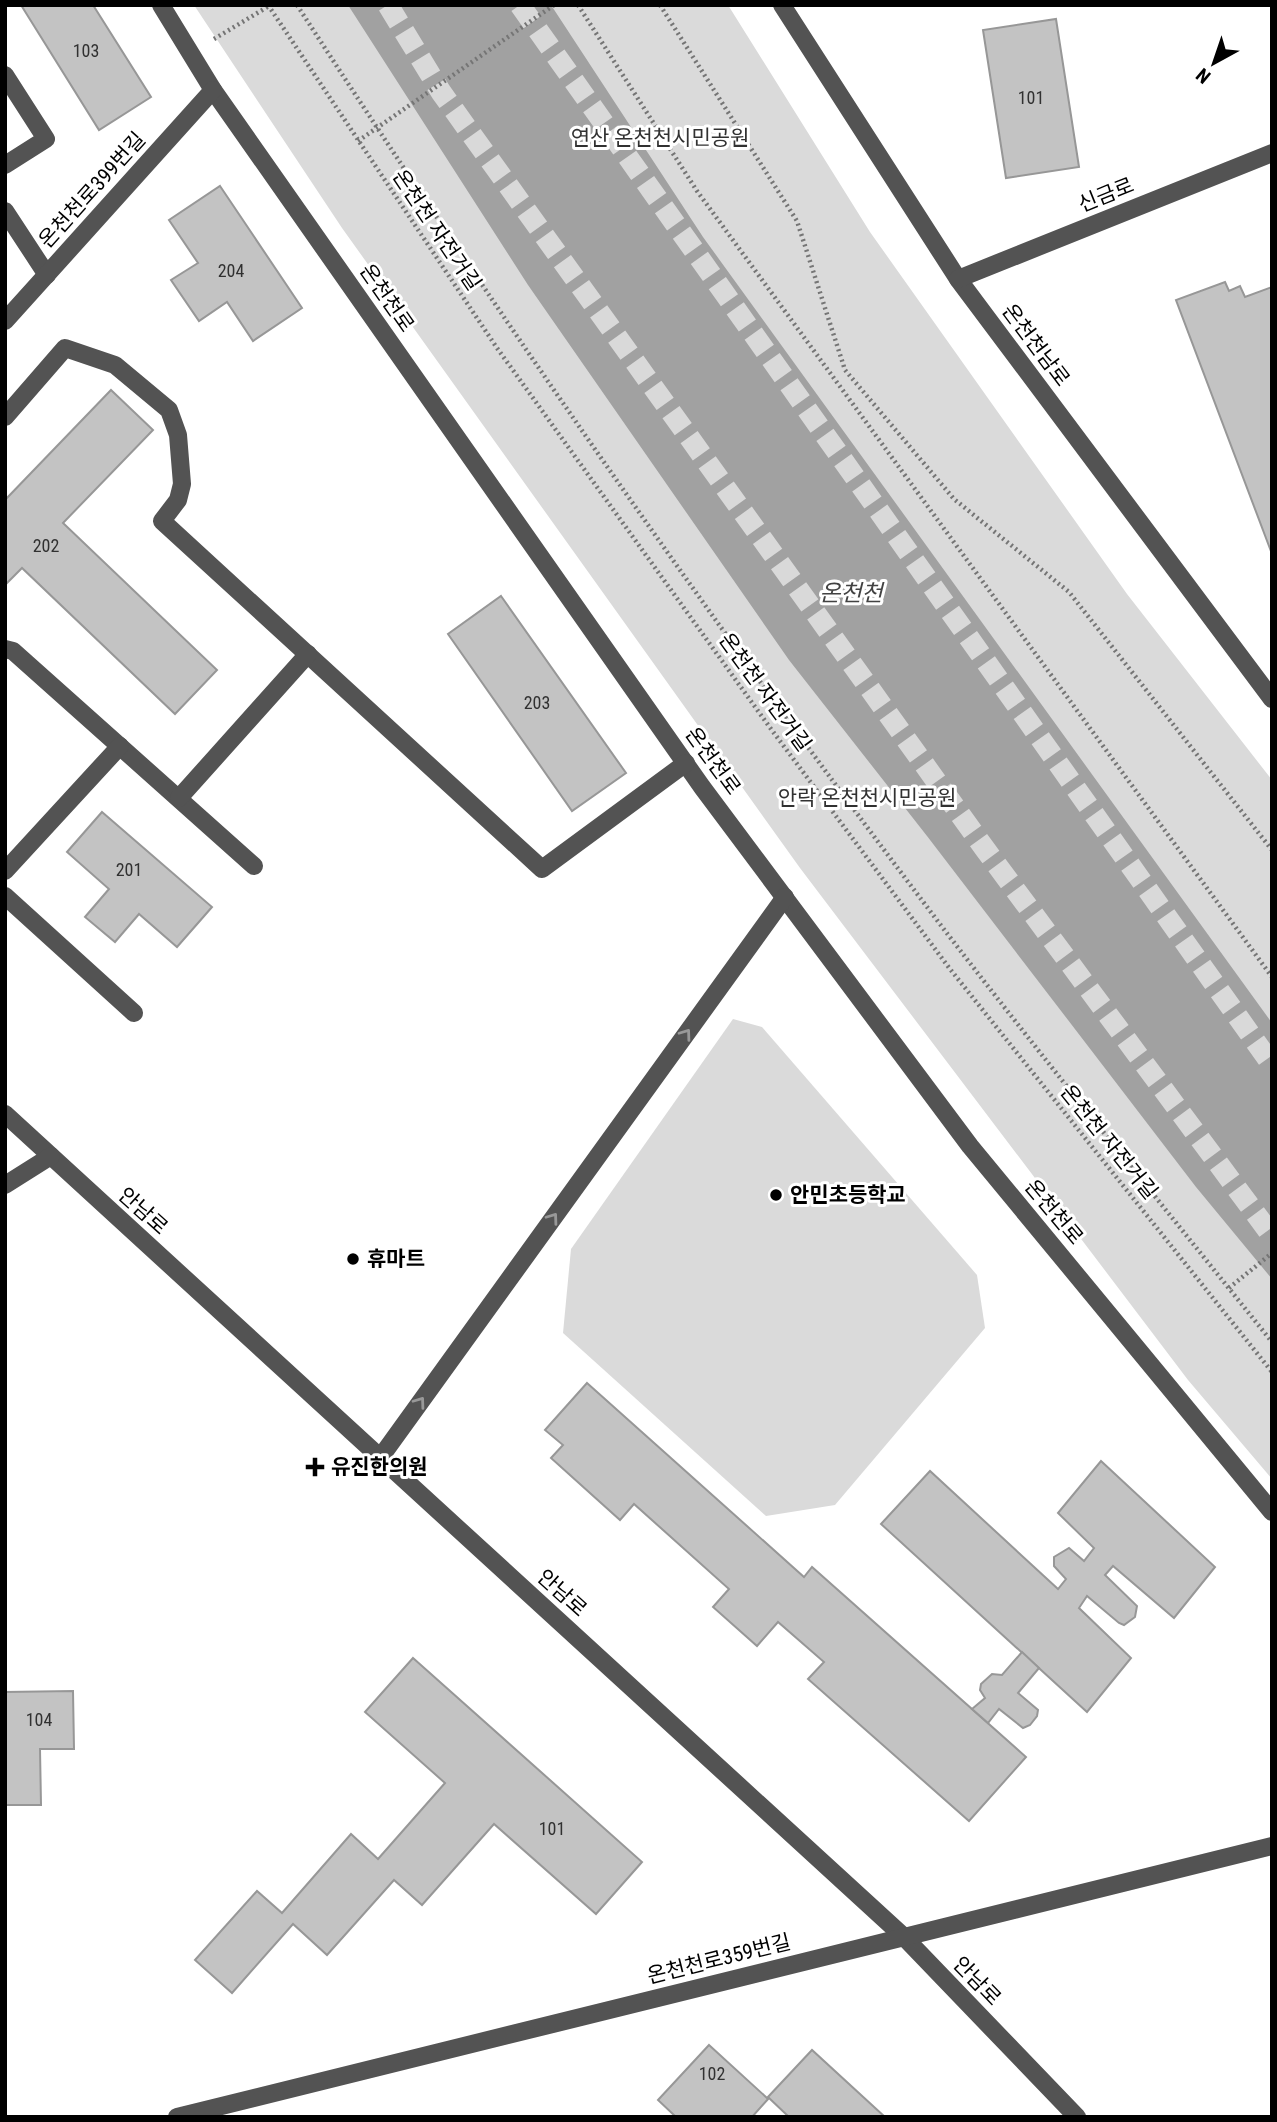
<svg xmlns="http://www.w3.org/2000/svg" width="1277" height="2122" font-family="'Roboto Condensed','Noto Sans KR',sans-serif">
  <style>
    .green { fill: #dadada }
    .water { fill: #a1a1a1 }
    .building { fill: #c3c3c3; stroke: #979797; stroke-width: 2 }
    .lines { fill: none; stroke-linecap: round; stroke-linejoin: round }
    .highway-tunnel { stroke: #d9d9d9; stroke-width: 21; stroke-dasharray: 21 10; stroke-linecap: butt }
    .path { stroke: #757575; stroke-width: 4.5; stroke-dasharray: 2 3.5; stroke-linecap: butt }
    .minor { stroke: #535353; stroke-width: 18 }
    .oneway { stroke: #989898 }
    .poi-dot { fill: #000; stroke: #fff; stroke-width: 2.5 }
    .labels { text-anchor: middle; stroke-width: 6; stroke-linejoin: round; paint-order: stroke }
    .number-label { font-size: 18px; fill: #313131 }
    .park-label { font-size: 21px; fill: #313131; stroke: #fff }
    .street-label { font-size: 21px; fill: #000; stroke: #fff }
    .poi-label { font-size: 21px; font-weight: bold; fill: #000; stroke: #fff; text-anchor: start }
    .water-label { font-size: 23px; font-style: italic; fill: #424242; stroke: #fff }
  </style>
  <rect width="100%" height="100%" fill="#fff"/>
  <g class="green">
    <path d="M194 5H728L870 232 1127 594 1272 780V1479L1188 1380 800 868 342 228Z"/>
    <path d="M733 1019 762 1027 977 1275 985 1328 835 1505 766 1516 563 1333 571 1249Z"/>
  </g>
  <path class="water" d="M348 5H551L703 237 1272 1023V1279L1196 1187 927 836 789 660 528 285Z"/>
  <g class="building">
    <path d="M21 5H93L151 97 99 130Z"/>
    <path d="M1056 19 1079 167 1006 178 983 30Z"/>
    <path d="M220 186 302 308 253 341 227 302 199 321 171 280 198 263 169 220Z"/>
    <path d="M1225 282 1229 291 1240 286 1245 297 1272 287V554L1176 300Z"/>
    <path d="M111 390 153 430 63 523 217 670 175 714 22 568 5 585V500Z"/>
    <path d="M501 596 626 773 572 811 448 634Z"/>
    <path d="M102 812 212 907 177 947 139 914 115 942 85 917 109 889 67 852Z"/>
    <path d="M587 1383 804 1577 812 1567 1026 1757 969 1821 808 1679 824 1662 778 1622 757 1646 713 1607 729 1589 634 1504 620 1520 551 1458 563 1445 545 1430Z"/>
    <path d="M1101 1461 1215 1567 1174 1618 1113 1566 1105 1575 1137 1606 1135 1617 1124 1625 1119 1623 1087 1596 1079 1608 1131 1658 1087 1712 881 1524 930 1471 1058 1589 1066 1579 1054 1566V1557L1069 1548 1084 1561 1094 1548 1058 1513Z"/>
    <path d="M1022 1652 1039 1668 1018 1693 1038 1710 1037 1716 1030 1725 1023 1728 999 1709 988 1723 972 1709 985 1698 980 1690 981 1684 992 1674 1002 1675Z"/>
    <path d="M413 1658 642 1862 596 1914 494 1824 422 1905 394 1880 327 1955 293 1924 232 1993 195 1960 257 1891 282 1913 351 1834 378 1859 445 1783 365 1712Z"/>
    <path d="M73 1691 74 1749H40L41 1805H5V1692Z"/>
    <path d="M709 2045 767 2098 812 2050 885 2117H789L769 2098 752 2117H676L658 2100Z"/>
  </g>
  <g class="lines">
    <g class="highway-tunnel">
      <path d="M388 5 441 92 985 849 1272 1236"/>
      <path d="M520 5 1272 1065"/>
    </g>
    <g class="path">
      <path d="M268 5 497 348 771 729 950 969 1272 1372"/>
      <path d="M297 5C502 322 718 632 946 932 1052 1070 1163 1206 1272 1342"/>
      <path d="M578 5 697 191 1272 977"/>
      <path d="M660 5 797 221 845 370 954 499 1069 592 1272 850"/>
      <path d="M214 39 269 6"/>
      <path d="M358 141 554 5"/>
      <path d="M1229 1288 1272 1253"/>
    </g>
    <g class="minor">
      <path d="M161 5 213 90 702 787 970 1146 1272 1512"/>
      <path d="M782 5 958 279 1272 699"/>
      <path d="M5 75 46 139 5 165"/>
      <path d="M5 211 47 275"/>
      <path d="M958 279 1272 153"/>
      <path d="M5 321 213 90"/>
      <path d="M5 417 65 348 115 365 169 410 178 435 182 484 178 500 162 521 542 869 686 763"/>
      <path d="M5 649 13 651 254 866"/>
      <path d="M179 798 308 654"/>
      <path d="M5 871 120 746"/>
      <path d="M5 896 134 1013"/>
      <path d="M5 1114 904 1937 1077 2117"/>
      <path d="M5 1185 51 1156"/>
      <path d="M380 1458 785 897"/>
      <path d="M177 2117 1272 1846"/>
    </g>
  </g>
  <defs><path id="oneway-chevron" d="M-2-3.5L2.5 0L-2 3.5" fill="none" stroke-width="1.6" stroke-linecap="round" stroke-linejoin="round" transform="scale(1.75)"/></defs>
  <g class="oneway">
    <use href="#oneway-chevron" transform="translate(686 1034) rotate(-54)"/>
    <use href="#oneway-chevron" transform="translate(553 1218) rotate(-54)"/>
    <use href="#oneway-chevron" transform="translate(420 1402) rotate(-54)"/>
  </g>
  <g class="poi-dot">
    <circle cx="776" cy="1195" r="7"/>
    <circle cx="353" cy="1259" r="7"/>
    <path d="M311.5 1456.5h7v7h7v7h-7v7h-7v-7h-7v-7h7z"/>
  </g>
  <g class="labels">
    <g class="number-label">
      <text x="86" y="57">103</text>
      <text x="1031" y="104">101</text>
      <text x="231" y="277">204</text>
      <text x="46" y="552">202</text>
      <text x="537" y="709">203</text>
      <text x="129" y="876">201</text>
      <text x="39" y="1726">104</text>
      <text x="552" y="1835">101</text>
      <text x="712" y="2080">102</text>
    </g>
    <g class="park-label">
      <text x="660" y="145">연산 온천천시민공원</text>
      <text x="867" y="805">안락 온천천시민공원</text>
    </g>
    <g class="street-label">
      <text transform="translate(92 190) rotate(-48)" y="7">온천천로399번길</text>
      <text transform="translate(1106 195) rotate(-22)" y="7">신금로</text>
      <text transform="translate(437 230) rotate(56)" y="7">온천천 자전거길</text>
      <text transform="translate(387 298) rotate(55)" y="7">온천천로</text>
      <text transform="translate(1036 345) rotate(53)" y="7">온천천남로</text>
      <text transform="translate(765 692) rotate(54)" y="7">온천천 자전거길</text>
      <text transform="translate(713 761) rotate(54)" y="7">온천천로</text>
      <text transform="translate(1109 1142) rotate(51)" y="7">온천천 자전거길</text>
      <text transform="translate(143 1211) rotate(42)" y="7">안남로</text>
      <text transform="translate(1054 1212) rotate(50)" y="7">온천천로</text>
      <text transform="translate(562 1593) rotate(42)" y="7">안남로</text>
      <text transform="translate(719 1959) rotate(-14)" y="7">온천천로359번길</text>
      <text transform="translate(977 1981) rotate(46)" y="7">안남로</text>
    </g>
    <g class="poi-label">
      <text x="790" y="1202">안민초등학교</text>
      <text x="367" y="1266">휴마트</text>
      <text x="331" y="1474">유진한의원</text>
    </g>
    <g class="water-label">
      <text x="851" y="601">온천천</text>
    </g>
  </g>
  <rect width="1277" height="2122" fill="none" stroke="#000000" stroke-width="14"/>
  <g transform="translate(1214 63) rotate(220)" stroke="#ffffff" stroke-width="5" paint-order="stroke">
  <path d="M0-5L12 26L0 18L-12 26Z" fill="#000000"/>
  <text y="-10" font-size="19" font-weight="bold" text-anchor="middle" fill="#000000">N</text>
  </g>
</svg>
